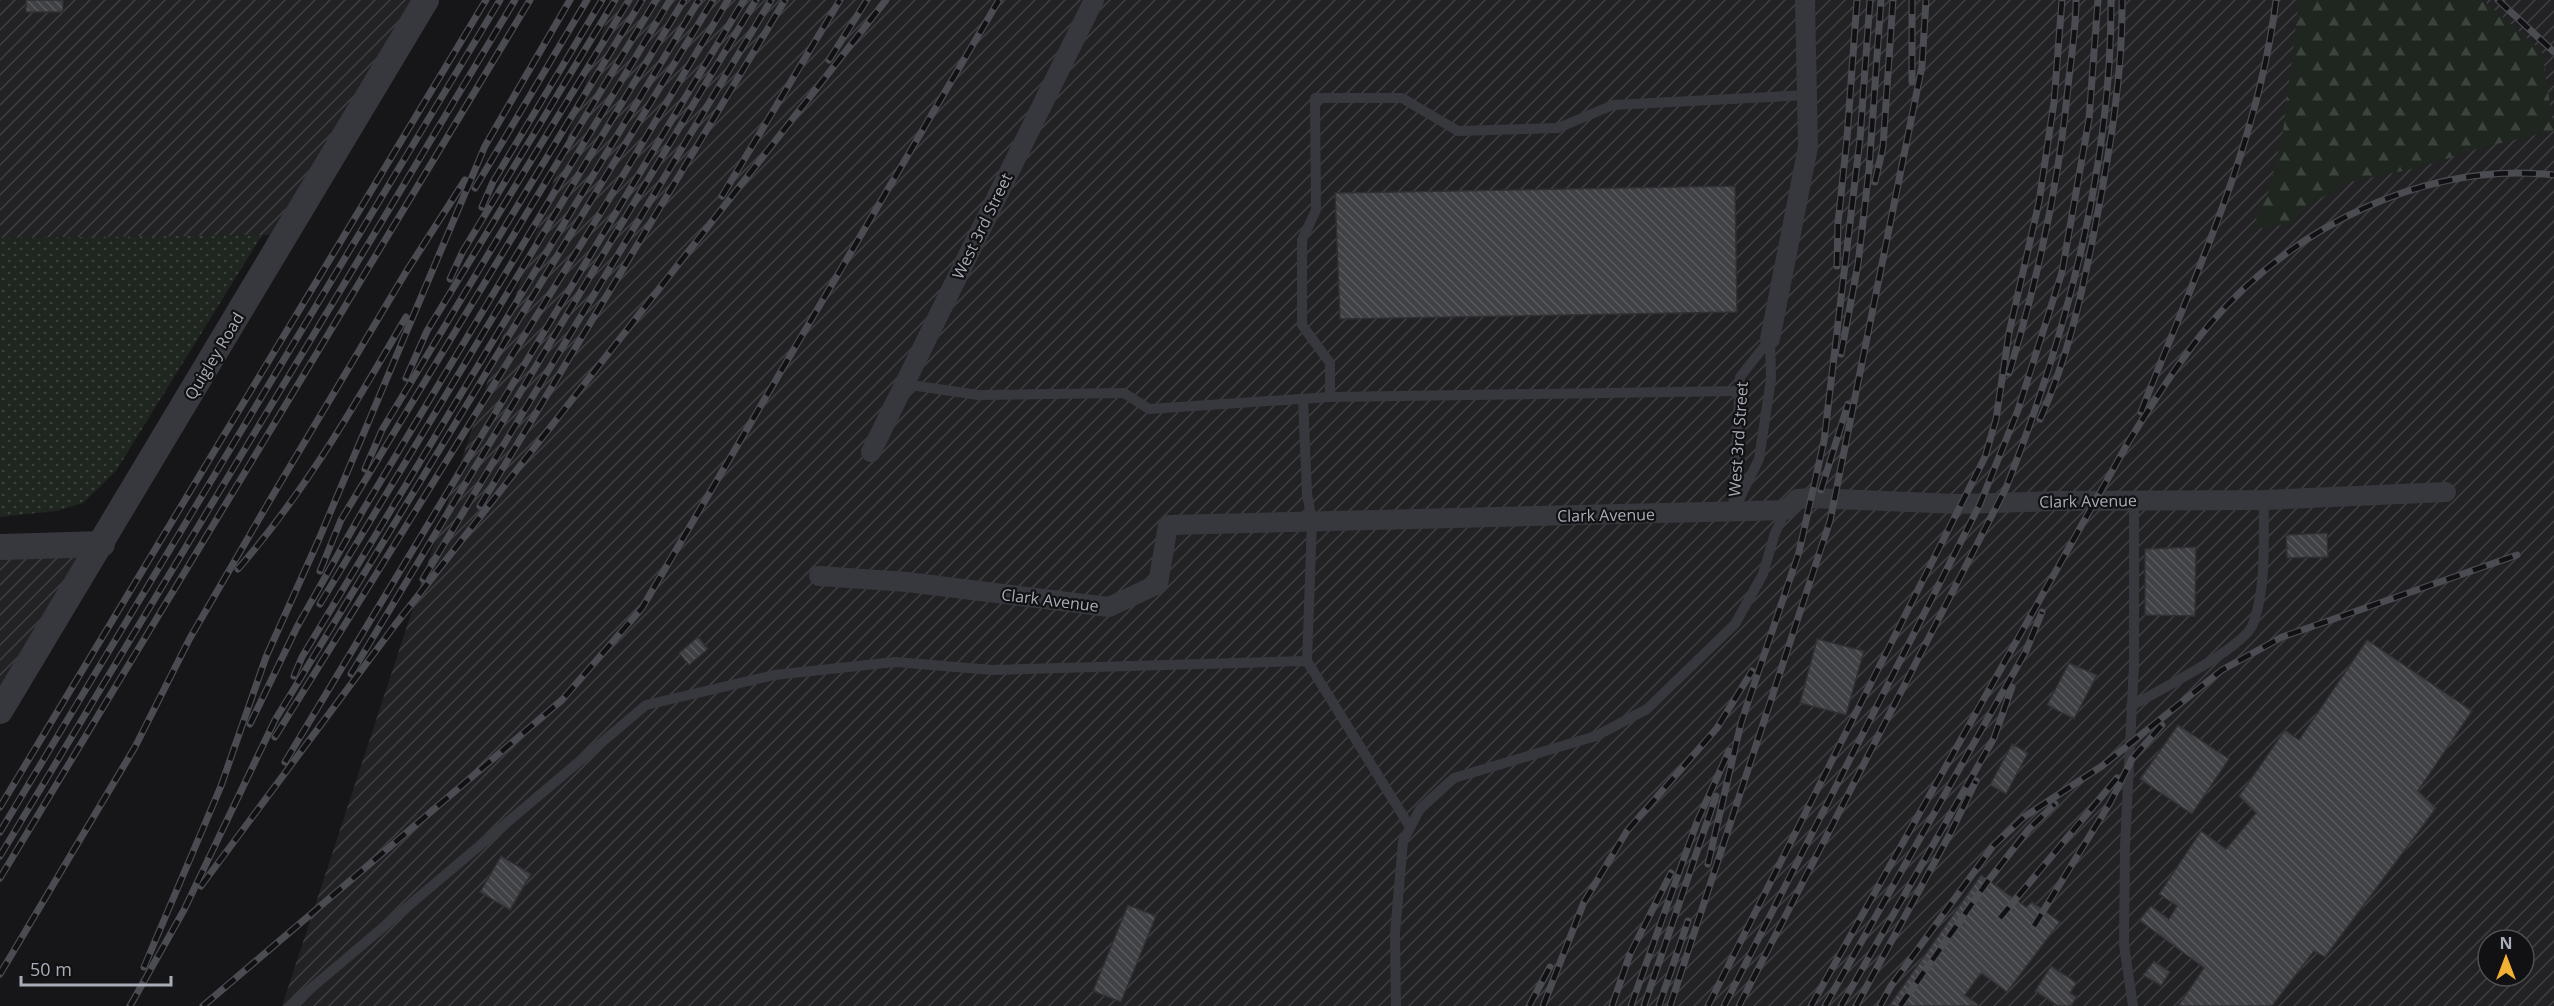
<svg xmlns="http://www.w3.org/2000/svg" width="2554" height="1006" font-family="'Open Sans',sans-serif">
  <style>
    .industrial { fill: url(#industrial-furrows); fill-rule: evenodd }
    .grass { fill: url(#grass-dots) }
    .forest { fill: url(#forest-firs) }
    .building { fill: url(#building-back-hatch); stroke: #303034; stroke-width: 1.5 }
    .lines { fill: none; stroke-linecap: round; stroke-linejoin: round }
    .service { stroke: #37383d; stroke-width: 10 }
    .minor { stroke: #37383d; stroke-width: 20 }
    .tertiary { stroke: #37383d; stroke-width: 26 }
    .rail-casing { stroke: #4a4c52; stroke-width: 7 }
    .rail { stroke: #111113; stroke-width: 4.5; stroke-dasharray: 14; stroke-linecap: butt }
    .labels { text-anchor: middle; stroke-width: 4.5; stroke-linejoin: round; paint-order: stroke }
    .street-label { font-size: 16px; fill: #a8adb8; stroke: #111113 }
  </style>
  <defs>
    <pattern id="industrial-furrows" width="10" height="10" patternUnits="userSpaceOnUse" patternTransform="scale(1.5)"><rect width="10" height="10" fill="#222225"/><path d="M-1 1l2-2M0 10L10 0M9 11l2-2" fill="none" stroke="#3f3f43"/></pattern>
    <pattern id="grass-dots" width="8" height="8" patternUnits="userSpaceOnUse" patternTransform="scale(1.5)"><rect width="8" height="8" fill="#1e261f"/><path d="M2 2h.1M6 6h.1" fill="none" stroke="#3c433d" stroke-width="1.8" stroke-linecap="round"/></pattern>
    <pattern id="forest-firs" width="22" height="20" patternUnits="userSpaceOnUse" patternTransform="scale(1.5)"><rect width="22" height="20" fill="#1e261f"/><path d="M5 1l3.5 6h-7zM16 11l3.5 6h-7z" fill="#3c433d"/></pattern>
    <pattern id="building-back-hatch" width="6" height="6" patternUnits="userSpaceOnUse" patternTransform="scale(1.5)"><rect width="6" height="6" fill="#404145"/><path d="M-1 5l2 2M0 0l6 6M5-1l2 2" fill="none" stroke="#595a5e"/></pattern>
  </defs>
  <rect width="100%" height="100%" fill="#161618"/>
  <g class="industrial">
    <path d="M0 0H426L286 235 0 238Z"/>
    <path d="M613 0H2554V1006H282ZM2488 940H2524V976H2488Z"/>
    <path d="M102 544 0 711V547Z"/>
  </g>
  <path class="grass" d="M262 235 116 471 83 503 56 511 0 517V238Z"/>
  <path class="forest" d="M2299 0H2483L2542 51 2554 131 2483 147 2421 167 2346 183 2311 204 2288 224 2251 230 2269 190 2283 132Z"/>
  <g class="building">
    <rect x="26" y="0" width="37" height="12"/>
    <path d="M1735 186 1737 312 1340 319 1335 193Z"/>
    <path d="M2327 533 2328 557 2287 558 2286 535Z"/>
    <path d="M2196 547 2195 616 2145 615V549Z"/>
    <path d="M698 637 708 649 689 665 679 653Z"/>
    <path d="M1817 639 1864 651 1846 715 1800 703Z"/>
    <path d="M2367 640 2472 711 2418 791 2436 808 2325 957 2314 951 2272 1006H2178L2204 968 2139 920 2151 906 2169 919 2177 906 2159 894 2201 831 2226 849 2256 813 2239 796 2285 730 2299 740Z"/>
    <path d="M2069 663 2097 675 2074 719 2047 705Z"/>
    <path d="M2178 725 2229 759 2192 814 2140 779Z"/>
    <path d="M2012 744 2028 753 2006 794 1990 785Z"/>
    <path d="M501 856 531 874 510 910 480 892Z"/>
    <path d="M1981 875 2026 907 2032 902 2060 922 2007 992 1981 973 1965 995 1980 1006H1889Z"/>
    <path d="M1128 905 1156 916 1121 1002 1093 991Z"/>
    <path d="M2154 961 2170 972 2161 986 2143 975Z"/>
    <path d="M2051 966 2077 983 2070 993 2077 997 2071 1006H2058L2035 991Z"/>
  </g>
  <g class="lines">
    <g class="service">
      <path d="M1770 339 1771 379 1759 459 1733 512 1740 377Z"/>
      <path d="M904 384 978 395 1124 393 1149 409 1330 397 1739 391"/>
      <path d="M1330 397V363L1302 325V240L1316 210 1315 98H1402L1458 131 1558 128 1613 105 1807 95"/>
      <path d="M1303 399 1307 494 1312 521 1307 661"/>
      <path d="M2131 706C2156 692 2244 648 2253 624 2267 586 2263 539 2264 500"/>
      <path d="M290 1006 646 705 774 675 895 662 993 670 1307 661 1410 827"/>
      <path d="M1396 1006 1395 934 1403 841 1420 809 1454 778 1596 736 1647 709 1735 624 1763 574 1775 533 1786 510"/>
      <path d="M2133 1006 2124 945 2125 846 2134 664V500"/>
    </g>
    <g class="minor">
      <path d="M1770 339 1808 147 1805 0"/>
      <path d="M871 452 1094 0"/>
      <path d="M819 576 907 582 1109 607 1158 584 1168 525 1786 510 1797 499 1811 498 1959 504 2055 501 2264 500 2446 492"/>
    </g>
    <g class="tertiary">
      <path d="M0 547 102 544"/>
      <path d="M0 711 426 0"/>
    </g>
    <defs>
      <g id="rail">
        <path d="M1912 0V82"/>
        <path d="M2498 0 2554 52"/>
        <path d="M829 60 867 0"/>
        <path d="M1875 182 1883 147 1893 0"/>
        <path d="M475 188 587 0"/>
        <path d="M722 196 840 0"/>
        <path d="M482 207 493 182 602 0"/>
        <path d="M1837 266 1838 223 1847 138 1857 0"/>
        <path d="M450 279 463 251 615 0"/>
        <path d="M1841 354 1858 264 1869 170 1881 0"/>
        <path d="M2009 373C2039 276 2060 178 2069 77 2072 52 2076 26 2076 0"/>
        <path d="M406 378 427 331 629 0"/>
        <path d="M2141 412C2194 277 2258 145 2276 0"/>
        <path d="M2040 419C2069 356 2083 289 2096 222 2110 149 2123 74 2122 0"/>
        <path d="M365 469 382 430 642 0"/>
        <path d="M1821 490 1848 404"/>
        <path d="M480 506 785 0"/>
        <path d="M238 569C305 492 355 405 406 317"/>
        <path d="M320 571 341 520 656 0"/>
        <path d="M423 579 771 0"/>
        <path d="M320 604 684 0"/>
        <path d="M351 674 756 0"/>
        <path d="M294 676 302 657 699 0"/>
        <path d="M250 724 297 627 362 512 670 0"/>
        <path d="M275 737 603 209 728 0"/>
        <path d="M285 762 744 0"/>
        <path d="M0 807 486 0"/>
        <path d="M0 832 500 0"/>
        <path d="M0 856 515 0"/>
        <path d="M1708 864 1741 723 1799 552 1824 441 1860 139 1870 0"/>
        <path d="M0 878 530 0"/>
        <path d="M201 886 395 625 886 0"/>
        <path d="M2000 918 2117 778"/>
        <path d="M2034 926 2110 803 2132 759 2162 725"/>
        <path d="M144 967 221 786 266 657 319 539 485 146 570 0"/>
        <path d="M0 974 135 747 190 638 270 500 406 272 465 180"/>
        <path d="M130 1006 184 910 275 720 713 0"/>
        <path d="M203 1006 562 700 642 608 999 0"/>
        <path d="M1529 1006 1550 967"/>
        <path d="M1543 1006 1584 902 1627 831 1717 728 1752 671"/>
        <path d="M1612 1006 1630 954 1671 873"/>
        <path d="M1631 1006 1697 822 1729 751"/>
        <path d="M1644 1006 1716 796"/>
        <path d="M1659 1006 1688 921"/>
        <path d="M1670 1006 1830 521 1922 66 1926 0"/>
        <path d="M1708 1006 1985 457 1996 419 2009 333 2039 202 2054 102 2062 0"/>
        <path d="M1724 1006 1980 504 2018 410 2062 272 2089 119 2098 0"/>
        <path d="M1739 1006 2006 488C2066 337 2112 164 2111 0"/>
        <path d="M1811 1006 2129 441C2154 401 2179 361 2209 325 2293 227 2424 161 2554 175"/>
        <path d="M1825 1006 2026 651 2042 612"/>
        <path d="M1841 1006 1994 738 2012 687"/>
        <path d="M1856 1006 1951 832 1976 781"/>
        <path d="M1880 1006 1891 986 1993 846 2024 817 2102 766 2222 670 2282 637 2517 555"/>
        <path d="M1900 1006 1988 881 2029 829 2055 804"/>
      </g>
    </defs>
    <use href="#rail" class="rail-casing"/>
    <use href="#rail" class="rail"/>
  </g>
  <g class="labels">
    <g class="street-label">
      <text transform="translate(982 226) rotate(-64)" y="6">West 3rd Street</text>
      <text transform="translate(214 356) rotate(-59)" y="6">Quigley Road</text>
      <text transform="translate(1738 439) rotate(-86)" y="6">West 3rd Street</text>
      <text transform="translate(2088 501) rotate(-1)" y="6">Clark Avenue</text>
      <text transform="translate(1606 515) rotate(-1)" y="6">Clark Avenue</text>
      <text transform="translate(1050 600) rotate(7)" y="6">Clark Avenue</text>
    </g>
  </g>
  <g transform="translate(2506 958)"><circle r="28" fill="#111113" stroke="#4d4f55" stroke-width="1.5"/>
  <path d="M0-4.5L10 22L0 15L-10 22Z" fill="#f2b134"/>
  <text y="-9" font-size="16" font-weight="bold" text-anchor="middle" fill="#a8adb8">N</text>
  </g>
  <path d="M21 976v9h150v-9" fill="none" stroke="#a8adb8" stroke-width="3"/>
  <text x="30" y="976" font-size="18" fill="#a8adb8" stroke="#111113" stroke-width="4.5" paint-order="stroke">50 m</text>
</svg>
